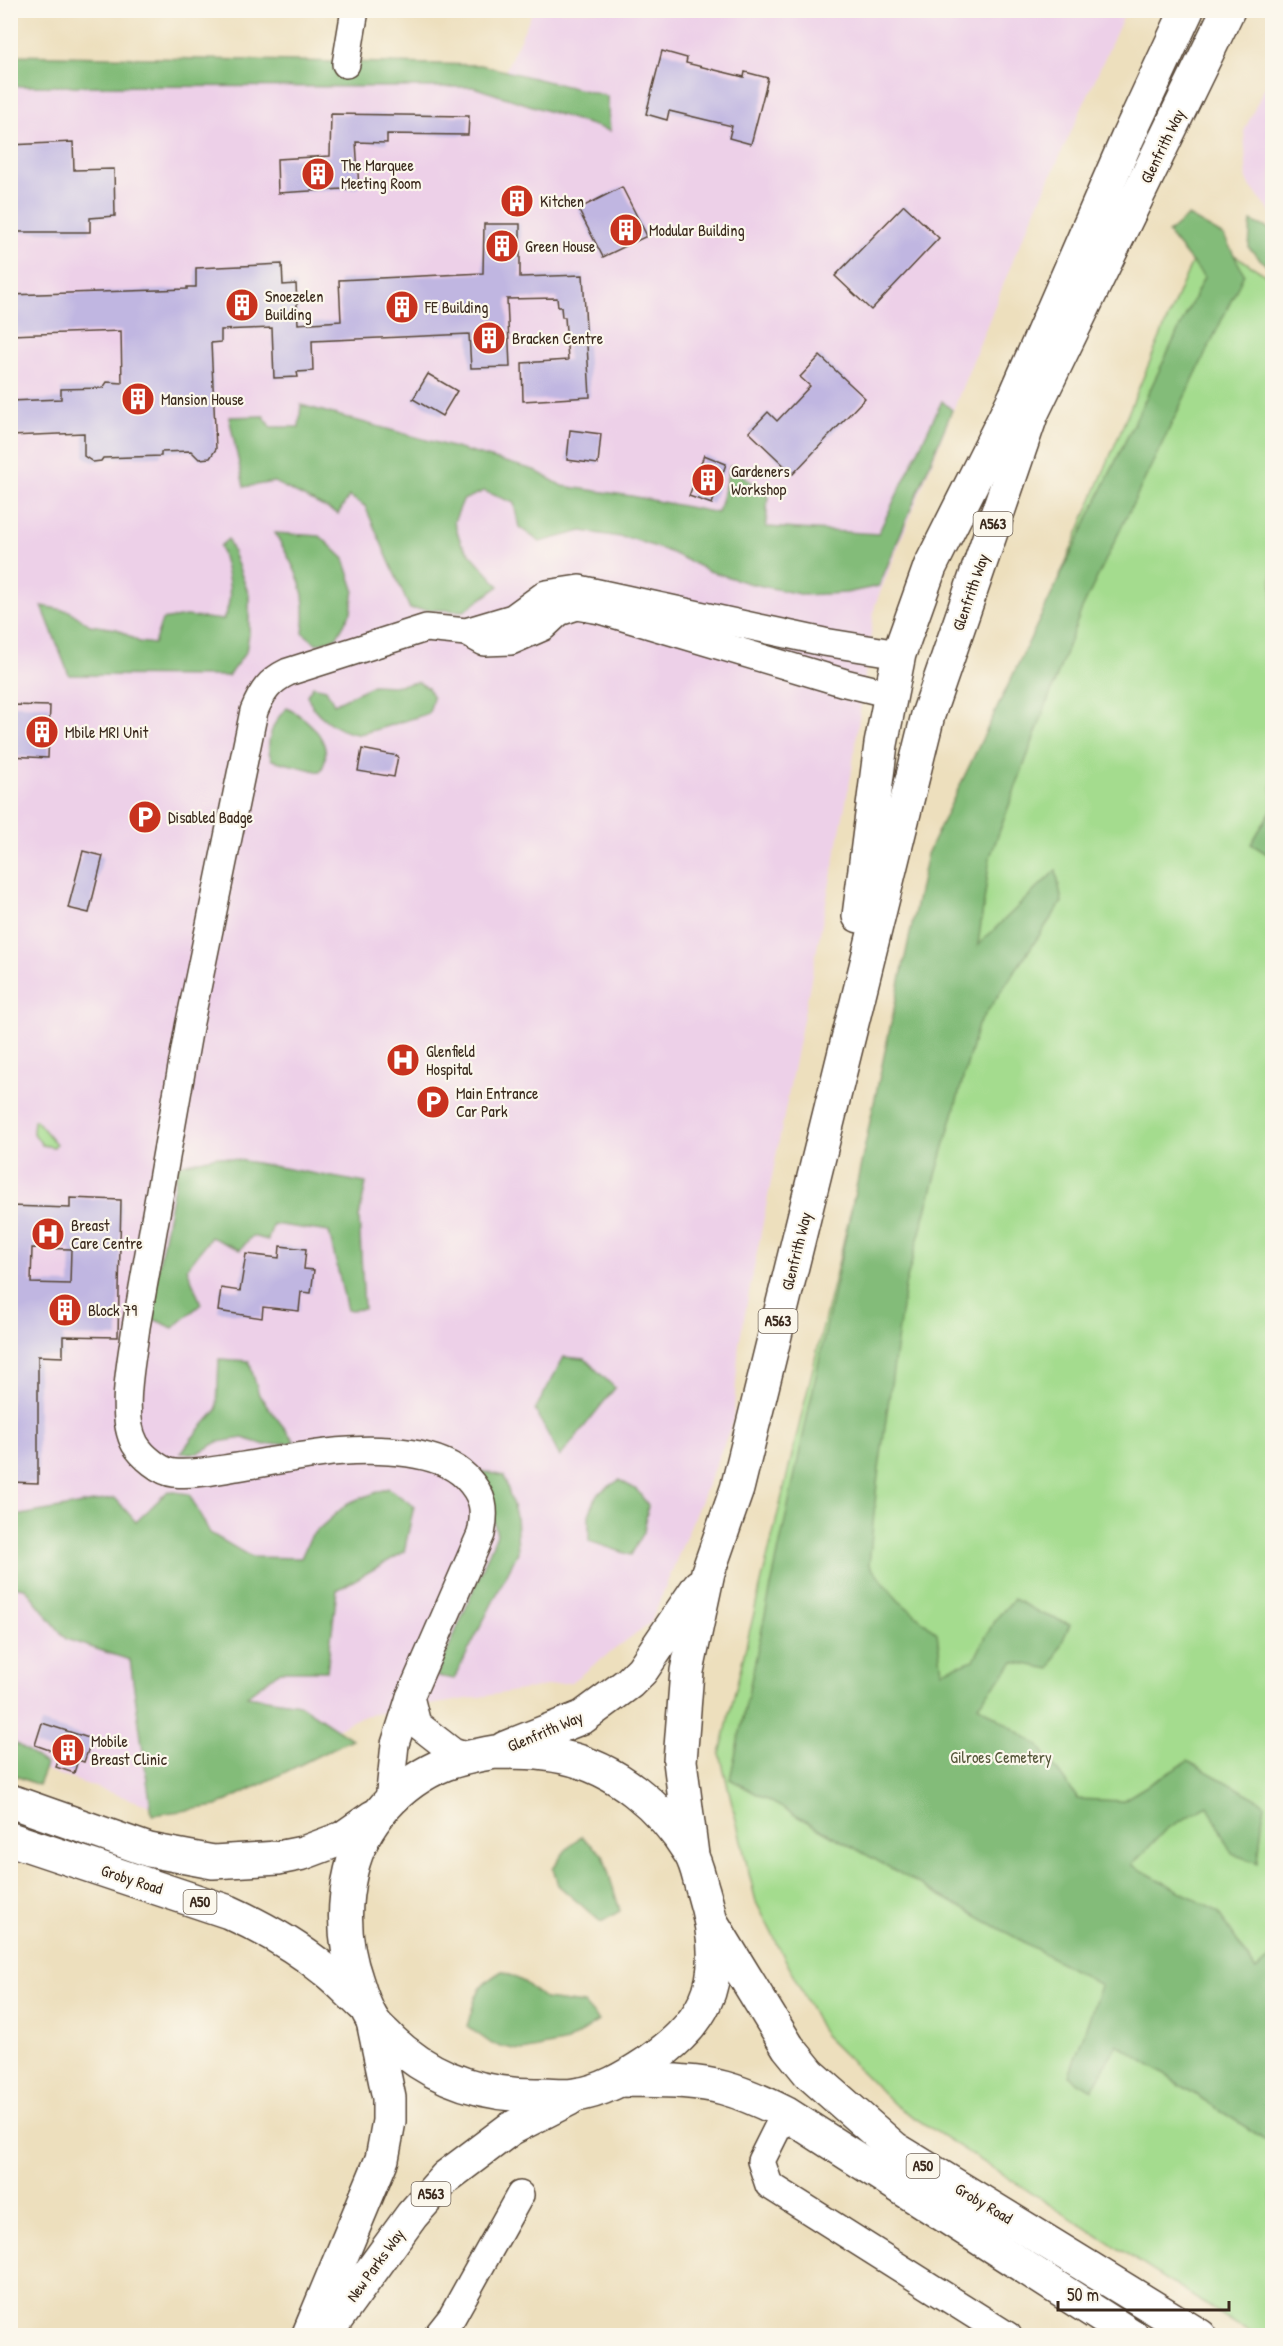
<svg xmlns="http://www.w3.org/2000/svg" width="1283" height="2346" font-family="'Patrick Hand',sans-serif">
  <style>
    .built { fill: #edd0e8 }
    .green { fill: #a4dc8e; stroke: #708356; stroke-width: 1.5 }
    .forest { fill: #83bc79; stroke: #5f734c; stroke-width: 1.5 }
    .building { fill: #c0b6e1; fill-rule: evenodd }
    .lines { fill: none; stroke-linecap: round; stroke-linejoin: round }
    .street-casing { stroke: #564536; stroke-width: 30 }
    .primary-casing { stroke: #564536; stroke-width: 36 }
    .highway-casing { stroke: #564536; stroke-width: 36 }
    .street { stroke: #fff; stroke-width: 27 }
    .primary { stroke: #fff; stroke-width: 33 }
    .highway { stroke: #fff; stroke-width: 33 }
    .labels { text-anchor: middle; stroke-width: 4.5; stroke-linejoin: round; paint-order: stroke }
    .shield { fill: #fbf7ec; stroke: #75685c; stroke-width: 1.5 }
    .shield-label { font-size: 15px; font-weight: bold; fill: #3b2a1e }
    .street-label { font-size: 16px; fill: #3b2a1e; stroke: #fbf7ec }
    .poi-label { font-size: 16px; fill: #3b2a1e; stroke: #fbf7ec; text-anchor: start }
    .park-label { font-size: 16px; fill: #55563a; stroke: #fbf7ec }
  </style>
  <rect width="100%" height="100%" fill="#fbf7ec"/>
  <filter id="ink" filterUnits="userSpaceOnUse"><feTurbulence type="fractalNoise" baseFrequency=".0167" numOctaves="2"/><feDisplacementMap in="SourceGraphic" scale="12" xChannelSelector="R" yChannelSelector="G"/><feConvolveMatrix kernelMatrix="1 2 1 2 8 2 1 2 1" color-interpolation-filters="sRGB"/></filter>
  <filter id="wash" filterUnits="userSpaceOnUse"><feTurbulence type="fractalNoise" baseFrequency=".008" numOctaves="4" result="noise"/><feDisplacementMap in="SourceGraphic" scale="24" xChannelSelector="R" yChannelSelector="G"/><feGaussianBlur stdDeviation="1.35" result="paint"/><feColorMatrix in="noise" values="0 0 0 0 0 0 0 0 0 0 0 0 0 0 0 0 0 1.4 0 .05"/><feComposite in="paint" operator="in"/></filter>
  <g filter="url(#wash)">
    <rect width="100%" height="100%" fill="#eddfbd"/>
    <g class="built">
      <path d="M533 11H1126L1016 253 875 605 851 776 739 1344 733 1422 651 1622 571 1682 362 1716 170 1813 11 1758V73L500 82Z"/>
      <path d="M1272 72V214L1247 182 1244 131Z"/>
    </g>
    <g class="green">
      <path d="M1203 235 1272 279V2335H1253L896 2106 824 2035 756 1902 720 1754 928 890Z"/>
      <path d="M34 1120H36L56 1144 54 1147 42 1145 33 1132Z"/>
    </g>
    <g class="forest">
      <path d="M11 55 481 65 607 96 610 131 473 87 11 86Z"/>
      <path d="M1188 216 1224 236 1244 274 1081 611 990 857 978 945 1056 870 1062 902 978 1025 905 1286 877 1483 869 1565 898 1600 937 1633 942 1671 974 1660 994 1621 1014 1599 1042 1614 1070 1624 1050 1669 1014 1662 978 1705 1038 1745 1078 1799 1122 1801 1188 1761 1264 1803 1258 1863 1232 1854 1208 1806 1166 1829 1132 1865 1218 1912 1256 1970 1272 1955V2144L1117 2044 1092 2090 1069 2076 1101 1985 730 1779 927 854 1204 277 1168 233Z"/>
      <path d="M1251 221 1272 230V271L1249 248Z"/>
      <path d="M942 401 952 410 879 586 846 593 804 595 748 583 709 571 670 552 633 539 582 531 540 542 519 527 514 503 484 491 463 500 454 522 461 543 499 586 464 611 410 609 365 506 349 496 338 514 274 482 244 487 229 417 264 416 270 427H299L301 405 534 470 562 486 631 496 718 513 730 466 768 495 766 527 878 534Z"/>
      <path d="M275 533 320 536 344 559 354 589 351 612 336 638 317 644 303 633C309 588 296 571 275 533Z"/>
      <path d="M228 539 249 595V634L246 652 228 676 69 675 42 606 69 611 90 625 117 629 139 642 154 644 162 620 186 616 223 620C236 595 227 572 220 546Z"/>
      <path d="M418 682 428 688 433 698 429 713C420 716 361 735 357 734 337 732 312 713 307 695L313 686 326 689 334 704 373 685 393 686Z"/>
      <path d="M287 708C311 720 337 745 320 772L272 760C263 744 274 719 287 708Z"/>
      <path d="M1272 809V857L1251 844Z"/>
      <path d="M217 1156 366 1183 359 1217 364 1309 347 1310 329 1232 273 1224 268 1240 252 1236 240 1250 211 1237 187 1268 201 1304 173 1328 149 1317 178 1165Z"/>
      <path d="M564 1357 585 1359 615 1388 560 1457 535 1410Z"/>
      <path d="M219 1359 249 1361 259 1395 295 1442 265 1445 243 1438 218 1442 198 1453H181L192 1438 217 1410Z"/>
      <path d="M480 1471 504 1476 516 1516 518 1552 454 1679 437 1676 497 1534Z"/>
      <path d="M619 1480 637 1490 648 1505 644 1532 631 1555 589 1541V1515L597 1494Z"/>
      <path d="M388 1488 414 1506 404 1552 337 1590 327 1671H280L247 1696 299 1704 352 1739 217 1806 152 1815 130 1660 66 1639 25 1588 11 1586V1517L115 1498 136 1522 168 1491 189 1494 210 1533 251 1557 301 1558 311 1536 348 1503Z"/>
      <path d="M10 1739 46 1765 38 1785 11 1774Z"/>
      <path d="M581 1836 603 1855 620 1911 601 1922 558 1885 553 1868 565 1851Z"/>
      <path d="M502 1971 524 1982 545 1999 584 2004 599 2021 567 2042 523 2051 492 2044 467 2026C477 1996 473 1988 502 1971Z"/>
    </g>
    <g id="blocks">
      <g class="building">
        <path d="M662 51 687 58 686 63 744 77 745 72 768 78 751 144 729 138 732 126 669 111 667 120 646 114Z"/>
        <path d="M331 114 469 116 468 135 387 134V143L356 142 359 188 278 193 277 159 330 156Z"/>
        <path d="M73 142 74 170 114 169 115 216 90 218V232H11L10 145Z"/>
        <path d="M622 187 647 236 603 257 578 209Z"/>
        <path d="M904 205 939 238 871 310 835 276Z"/>
        <path d="M484 224H520V277L583 275 590 397 523 401 522 363 568 360 565 317H562L561 307H558L557 298 507 299 510 367 471 368 469 334 312 341 313 371 297 372 298 377 274 378 272 328 221 330V342L211 343 216 449 210 458 199 459 191 451 161 452V456L103 458 101 461 93 462 84 456V433L10 436V401L61 399V389L103 388 107 382 122 383 121 331 10 335V295L187 289V287H196V268L282 264 283 285 296 284 298 324 341 321 339 280 483 273Z"/>
        <path d="M820 356 865 398 793 474 749 432 768 412 777 421 810 386 800 377Z"/>
        <path d="M428 374 457 391 442 416 413 399Z"/>
        <path d="M570 430 601 434 598 464 567 460Z"/>
        <path d="M704 455 726 464 712 504 689 496Z"/>
        <path d="M10 705 50 706 48 758 10 756Z"/>
        <path d="M362 749 398 756 394 777 358 771Z"/>
        <path d="M83 851 103 856 89 913 68 908Z"/>
        <path d="M70 1198 121 1200 118 1337 63 1336V1357L38 1356V1483L10 1482V1206L70 1208ZM32 1248 71 1249 70 1284 31 1283Z"/>
        <path d="M280 1246 306 1249 304 1269 314 1270 311 1293 301 1292 299 1311 263 1307 262 1318 218 1311 221 1288 240 1291 246 1254 279 1258Z"/>
        <path d="M42 1723 92 1739 84 1762 78 1760 74 1773 56 1767 61 1754 35 1745Z"/>
      </g>
    </g>
  </g>
  <g filter="url(#ink)">
    <use href="#blocks" fill-opacity="0" stroke="#564536" stroke-width="1.5"/>
    <g class="lines">
      <defs>
        <g id="street">
          <path d="M346 64 355 10"/>
          <path d="M466 632 484 642 511 641 543 627 559 612 577 606 600 610 845 683 890 694"/>
          <path d="M410 1697 417 1724 453 1752 468 1757"/>
          <path d="M389 1801 395 1744 410 1697 481 1534C486 1509 484 1496 466 1477 451 1462 429 1456 408 1453 351 1444 294 1458 237 1467 217 1470 195 1475 174 1473 161 1472 142 1456 135 1444 119 1415 132 1359 136 1327L189 1027 254 711C262 692 269 681 288 672L426 628 466 632 513 618 546 594 579 589 824 642 899 654"/>
          <path d="M785 2113 761 2161 769 2185 1008 2336"/>
          <path d="M437 2336 452 2317 520 2195"/>
        </g>
        <g id="primary">
          <path d="M712 1923 788 2047 810 2074 894 2148 1200 2336"/>
          <path d="M620 2080C655 2081 691 2079 724 2088 746 2094 765 2103 785 2113L1132 2336"/>
        </g>
        <g id="highway">
          <path d="M859 916 881 744 899 654 930 567 1015 397 1128 137 1187 10"/>
          <path d="M505 1748 583 1717 629 1683 642 1670 699 1586"/>
          <path d="M495 1752C517 1752 540 1752 563 1757 616 1768 662 1807 690 1853 697 1864 699 1879 703 1891 713 1924 721 1969 705 2002 693 2028 670 2047 647 2063 626 2077 601 2092 575 2095 564 2097 552 2095 541 2095 483 2096 433 2080 391 2040 385 2033 376 2027 372 2019 365 2008 361 1995 357 1982 344 1946 342 1909 351 1871 362 1823 400 1782 445 1764 461 1758 478 1755 495 1752Z"/>
          <path d="M10 1801 149 1850 213 1862 278 1858 303 1853 343 1838 373 1817"/>
          <path d="M10 1839 229 1912C262 1927 296 1946 325 1970 338 1980 350 1993 363 2005"/>
          <path d="M692 1855 680 1761 687 1671 708 1572 737 1489 928 715 1032 413 1228 10"/>
          <path d="M309 2334 382 2159 389 2121V2098L373 2021"/>
          <path d="M324 2336 412 2215 446 2177 510 2129 569 2099"/>
        </g>
      </defs>
      <use href="#street" class="street-casing"/>
      <use href="#primary" class="primary-casing"/>
      <use href="#highway" class="highway-casing"/>
      <use href="#street" class="street"/>
      <use href="#primary" class="primary"/>
      <use href="#highway" class="highway"/>
    </g>
  </g>
  <defs>
    <symbol id="building-disc" viewBox="-11 -11 22 22"><circle r="9.5" fill="#c8321e" stroke="#fbf7ec"/><path d="M-4-6H4V6H1V3H-1V6H-4ZM-2.5-4.3h1.7v1.8h-1.7ZM.8-4.3h1.7v1.8H.8ZM-2.5-1h1.7V.8h-1.7ZM.8-1h1.7V.8H.8Z" fill="#fff"/></symbol>
    <symbol id="parking-disc" viewBox="-11 -11 22 22"><circle r="9.5" fill="#c8321e" stroke="#fbf7ec"/><path d="M-3.5-5.5H1a3.5 3.5 0 0 1 0 7H-1V5.5H-3.5ZM-1-3.4V-.6H.8a1.4 1.4 0 0 0 0-2.8Z" fill="#fff"/></symbol>
    <symbol id="hospital-disc" viewBox="-11 -11 22 22"><circle r="9.5" fill="#c8321e" stroke="#fbf7ec"/><path d="M-5-5h3v3.5h4V-5h3V5h-3V1.5h-4V5h-3Z" fill="#fff"/></symbol>
  </defs>
  <g fill-rule="evenodd">
    <use href="#building-disc" x="299" y="155" width="38" height="38"/>
    <use href="#building-disc" x="498" y="182" width="38" height="38"/>
    <use href="#building-disc" x="607" y="211" width="38" height="38"/>
    <use href="#building-disc" x="483" y="227" width="38" height="38"/>
    <use href="#building-disc" x="223" y="286" width="38" height="38"/>
    <use href="#building-disc" x="383" y="288" width="38" height="38"/>
    <use href="#building-disc" x="470" y="319" width="38" height="38"/>
    <use href="#building-disc" x="119" y="380" width="38" height="38"/>
    <use href="#building-disc" x="689" y="461" width="38" height="38"/>
    <use href="#building-disc" x="23" y="713" width="38" height="38"/>
    <use href="#parking-disc" x="126" y="798" width="38" height="38"/>
    <use href="#hospital-disc" x="384" y="1041" width="38" height="38"/>
    <use href="#parking-disc" x="414" y="1083" width="38" height="38"/>
    <use href="#hospital-disc" x="29" y="1215" width="38" height="38"/>
    <use href="#building-disc" x="46" y="1291" width="38" height="38"/>
    <use href="#building-disc" x="49" y="1731" width="38" height="38"/>
  </g>
  <g class="labels">
    <g class="shield">
      <rect x="973.5" y="512" width="39" height="24" rx="4.5"/>
      <rect x="758.5" y="1309" width="39" height="24" rx="4.5"/>
      <rect x="183.5" y="1890" width="33" height="24" rx="4.5"/>
      <rect x="906.5" y="2154" width="33" height="24" rx="4.5"/>
      <rect x="411.5" y="2182" width="39" height="24" rx="4.5"/>
    </g>
    <g class="shield-label">
      <text x="993" y="529">A563</text>
      <text x="778" y="1326">A563</text>
      <text x="200" y="1907">A50</text>
      <text x="923" y="2171">A50</text>
      <text x="431" y="2199">A563</text>
    </g>
    <g class="street-label">
      <text transform="translate(1162 146) rotate(-64)" y="6">Glenfrith Way</text>
      <text transform="translate(970 592) rotate(-71)" y="6">Glenfrith Way</text>
      <text transform="translate(796 1251) rotate(-76)" y="6">Glenfrith Way</text>
      <text transform="translate(545 1731) rotate(-23)" y="6">Glenfrith Way</text>
      <text transform="translate(132 1879) rotate(18)" y="6">Groby Road</text>
      <text transform="translate(984 2203) rotate(31)" y="6">Groby Road</text>
      <text transform="translate(375 2265) rotate(-54)" y="6">New Parks Way</text>
    </g>
    <g class="poi-label">
      <text x="341" y="171">The Marquee<tspan x="341" dy="18">Meeting Room</tspan></text>
      <text x="540" y="207">Kitchen</text>
      <text x="649" y="236">Modular Building</text>
      <text x="525" y="252">Green House</text>
      <text x="265" y="302">Snoezelen<tspan x="265" dy="18">Building</tspan></text>
      <text x="425" y="313">FE Building</text>
      <text x="512" y="344">Bracken Centre</text>
      <text x="161" y="405">Mansion House</text>
      <text x="731" y="477">Gardeners<tspan x="731" dy="18">Workshop</tspan></text>
      <text x="65" y="738">Mbile MRI Unit</text>
      <text x="168" y="823">Disabled Badge</text>
      <text x="426" y="1057">Glenfield<tspan x="426" dy="18">Hospital</tspan></text>
      <text x="456" y="1099">Main Entrance<tspan x="456" dy="18">Car Park</tspan></text>
      <text x="71" y="1231">Breast<tspan x="71" dy="18">Care Centre</tspan></text>
      <text x="88" y="1316">Block 79</text>
      <text x="91" y="1747">Mobile<tspan x="91" dy="18">Breast Clinic</tspan></text>
    </g>
    <g class="park-label">
      <text x="1001" y="1763">Gilroes Cemetery</text>
    </g>
  </g>
  <rect width="1283" height="2346" fill="none" stroke="#fbf7ec" stroke-width="36"/>
  <path d="M1058 2301v9h171v-9" fill="none" stroke="#3b2a1e" stroke-width="3"/>
  <text x="1067" y="2301" font-size="18" fill="#3b2a1e" stroke="#fbf7ec" stroke-width="4.5" paint-order="stroke">50 m</text>
</svg>
